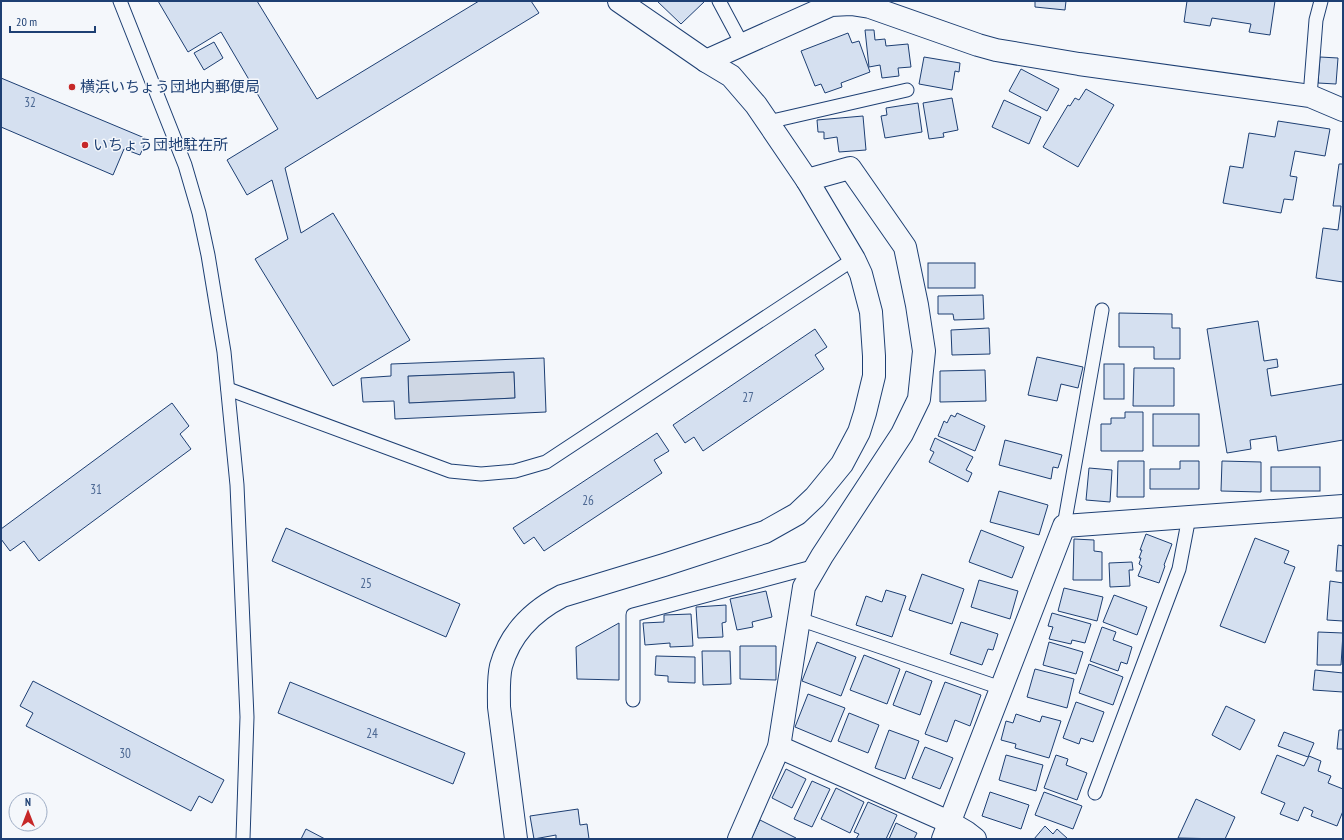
<svg xmlns="http://www.w3.org/2000/svg" width="1344" height="840" font-family="'PT Sans Narrow','Noto Sans JP',sans-serif">
  <style>
    .water { fill: #cfd7e4; stroke: #687fa3 }
    .building { fill: #d5e0f0; stroke: #1d3f73; fill-rule: evenodd }
    .lines { fill: none; stroke-linecap: round; stroke-linejoin: round }
    .service-casing { stroke: #1d3f73; stroke-width: 15 }
    .minor-casing { stroke: #1d3f73; stroke-width: 24 }
    .tertiary-casing { stroke: #1d3f73; stroke-width: 24 }
    .service { stroke: #f4f7fb; stroke-width: 13 }
    .minor { stroke: #f4f7fb; stroke-width: 22 }
    .tertiary { stroke: #f4f7fb; stroke-width: 22 }
    .poi-dot { fill: #c62828; stroke: #f4f7fb; stroke-width: 1.5 }
    .labels { text-anchor: middle; stroke-width: 3; stroke-linejoin: round; paint-order: stroke }
    .number-label { font-size: 13px; fill: #4b6792 }
    .poi-label { font-size: 15px; fill: #1d3f73; stroke: #f4f7fb; text-anchor: start }
  </style>
  <rect width="100%" height="100%" fill="#f4f7fb"/>
  <path class="water" d="M514 372 515 398 409 403 408 376Z"/>
  <g class="building">
    <path d="M158 1H257L317 99 479 1H531L539 13 285 168 301 233 333 213 410 340 333 386 255 259 288 239 272 180 247 195 227 160 278 129 221 32 188 52Z"/>
    <path d="M657 1H705L681 24Z"/>
    <path d="M1035 1H1066L1065 10 1035 7Z"/>
    <path d="M1187 1H1275L1270 35 1249 32 1251 24 1212 18 1210 26 1184 22Z"/>
    <path d="M865 30H874L875 40 885 39 886 46 908 44 911 67 898 68 899 76 882 78 880 65 869 67Z"/>
    <path d="M848 33 852 43 859 41 870 72 841 83 842 87 825 93 821 84 815 86 801 51Z"/>
    <path d="M214 42 223 58 204 70 194 53Z"/>
    <path d="M924 57 960 63 959 72 955 71 952 90 919 84Z"/>
    <path d="M1320 57 1338 58 1336 84 1318 83Z"/>
    <path d="M1021 69 1059 89 1047 111 1009 91Z"/>
    <path d="M1 78 147 139 140 155 124 149 113 175 1 127Z"/>
    <path d="M1086 89 1114 105 1078 167 1043 147 1068 105 1070 106 1075 98 1079 100Z"/>
    <path d="M952 98 958 130 943 133 944 137 929 139 923 103Z"/>
    <path d="M1004 100 1041 117 1029 144 992 127Z"/>
    <path d="M918 103 922 132 885 138 881 116 887 115 886 108Z"/>
    <path d="M863 116 866 150 839 152 837 137 824 139V132H818L817 120Z"/>
    <path d="M1278 121 1330 129 1325 156 1295 151 1290 176 1297 177 1293 200 1284 199 1281 213 1223 203 1230 166 1243 168 1249 133 1275 137Z"/>
    <path d="M1339 164H1343V282L1316 278 1323 228 1338 230 1341 206H1333Z"/>
    <rect x="928" y="263" width="47" height="25"/>
    <path d="M983 295 984 319 954 320 953 314H938V296Z"/>
    <path d="M1119 313 1172 314V328H1180V359H1154V347H1119Z"/>
    <path d="M1258 321 1264 361 1277 359 1278 367 1267 369 1271 396 1343 384V440L1278 451 1276 436 1250 440 1251 449 1227 453 1207 329Z"/>
    <path d="M989 328 990 354 952 355 951 330Z"/>
    <path d="M815 329 827 347 815 355 824 369 703 451 694 437 685 443 673 425Z"/>
    <path d="M1037 357 1083 367 1078 388 1061 384 1057 401 1028 395Z"/>
    <path d="M544 358 546 412 395 419 394 401 363 402 361 378 391 376V364ZM514 372 515 398 409 403 408 376Z"/>
    <rect x="1104" y="364" width="20" height="35"/>
    <path d="M1134 368H1174V406H1133Z"/>
    <path d="M985 370 986 401 940 402V371Z"/>
    <path d="M172 403 189 426 180 434 191 449 39 561 24 541 10 551 1 539V529Z"/>
    <path d="M1125 412H1143V451H1101V424H1111V418H1125Z"/>
    <path d="M957 413 985 426 975 451 938 436 944 421 947 423 951 415 955 417Z"/>
    <rect x="1153" y="414" width="46" height="32"/>
    <path d="M657 433 669 451 654 460 662 473 544 551 534 537 524 544 513 528Z"/>
    <path d="M935 438 973 457 966 470 972 473 968 482 929 462 934 452 930 450Z"/>
    <path d="M1005 440 1062 455 1058 468 1053 467 1051 479 999 465Z"/>
    <path d="M1118 461H1144V497H1117Z"/>
    <path d="M1180 461H1199V489H1150V469H1180Z"/>
    <path d="M1222 461 1261 462V492L1221 491Z"/>
    <rect x="1271" y="467" width="49" height="24"/>
    <path d="M1089 468 1112 470 1110 502 1086 500Z"/>
    <path d="M999 491 1048 505 1039 535 990 522Z"/>
    <path d="M286 528 460 604 446 637 272 561Z"/>
    <path d="M981 530 1024 547 1012 578 969 562Z"/>
    <path d="M1146 534 1172 544 1164 565 1165 566 1159 583 1138 576 1142 566 1139 564 1141 558H1139L1142 550H1140Z"/>
    <path d="M1255 538 1289 551 1284 563 1295 567 1265 643 1220 626Z"/>
    <path d="M1074 539 1094 540V551L1102 552V580H1073Z"/>
    <path d="M1338 545 1343 546V571H1336Z"/>
    <path d="M1132 562 1133 570H1129L1130 586 1110 587 1109 563Z"/>
    <path d="M922 574 964 589 952 624 909 610Z"/>
    <path d="M979 580 1018 591 1010 619 971 607Z"/>
    <path d="M1330 581 1343 583V621L1327 620Z"/>
    <path d="M1064 588 1103 597 1097 621 1058 611Z"/>
    <path d="M886 590 906 596 892 637 856 625 866 596 882 602Z"/>
    <path d="M766 591 772 617 752 622 753 627 737 630 730 599Z"/>
    <path d="M1114 595 1147 607 1137 635 1103 622Z"/>
    <path d="M726 605V622L722 623 723 637 698 638 696 607Z"/>
    <path d="M1052 613 1091 624 1085 643 1072 640 1071 644 1049 639 1053 627 1048 626Z"/>
    <path d="M691 614 693 646 670 647V643L645 645 643 623 664 622V615Z"/>
    <path d="M961 622 998 634 993 650 988 649 982 665 950 654Z"/>
    <path d="M619 623V680L577 679 576 647Z"/>
    <path d="M1102 627 1116 632 1113 640 1132 647 1127 664 1121 662 1118 671 1090 661Z"/>
    <path d="M1318 632 1343 633 1341 665H1317Z"/>
    <path d="M817 642 856 657 841 696 802 681Z"/>
    <path d="M1049 642 1083 652 1076 674 1043 665Z"/>
    <path d="M740 646H776V680L740 679Z"/>
    <path d="M702 651H730L731 684 703 685Z"/>
    <path d="M864 655 900 669 887 704 850 690Z"/>
    <path d="M656 656 695 657V683L668 682V676L655 675Z"/>
    <path d="M1089 664 1123 677 1113 705 1079 693Z"/>
    <path d="M1035 669 1074 679 1067 708 1027 697Z"/>
    <path d="M1315 670 1343 673V692L1313 690Z"/>
    <path d="M906 671 932 681 920 715 893 705Z"/>
    <path d="M33 681 224 780 212 803 199 796 191 811 26 726 33 713 20 706Z"/>
    <path d="M290 682 465 753 453 784 278 713Z"/>
    <path d="M945 682 981 695 970 726 955 720 947 742 925 734Z"/>
    <path d="M808 694 845 708 831 742 795 727Z"/>
    <path d="M1076 702 1104 712 1093 742 1081 738 1079 744 1063 738Z"/>
    <path d="M1226 706 1255 720 1240 750 1212 735Z"/>
    <path d="M849 713 879 725 868 753 838 741Z"/>
    <path d="M1016 714 1040 722 1042 716 1061 721 1049 758 1015 748 1016 744 1001 740 1006 721 1013 723Z"/>
    <path d="M889 730 919 741 905 779 875 768Z"/>
    <path d="M1339 730H1343V749H1337Z"/>
    <path d="M1284 732 1314 743 1308 757 1278 746Z"/>
    <path d="M925 747 953 758 940 789 912 778Z"/>
    <path d="M1006 755 1043 765 1036 791 999 780Z"/>
    <path d="M1056 755 1068 759 1066 765 1087 773 1077 800 1044 788Z"/>
    <path d="M1277 755 1304 766 1309 756 1321 761 1318 771 1331 776 1328 783 1343 789V811L1337 826 1311 816 1313 811 1304 807 1298 821 1280 814 1285 803 1261 793Z"/>
    <path d="M786 769 806 779 792 808 772 798Z"/>
    <path d="M812 781 830 789 812 827 794 819Z"/>
    <path d="M836 788 864 802 850 833 821 819Z"/>
    <path d="M990 792 1029 805 1021 829 982 816Z"/>
    <path d="M1044 792 1082 806 1073 829 1035 815Z"/>
    <path d="M1196 799 1235 817 1225 839 1178 838Z"/>
    <path d="M868 802 897 815 886 839H856L859 834 854 832Z"/>
    <path d="M578 809 580 825 587 824 589 839H556V835L534 839 530 816Z"/>
    <path d="M760 820 796 838V839H751Z"/>
    <path d="M896 823 917 833 914 839H889Z"/>
    <path d="M1045 826 1053 834 1057 829 1068 839H1034Z"/>
    <path d="M306 829 325 839H301Z"/>
  </g>
  <g class="lines">
    <defs>
      <g id="service">
        <path d="M120 1 185 165 199 213 208 255 224 352 237 485 247 717 243 839"/>
        <path d="M719 1 742 44"/>
        <path d="M1310 96 1316 20 1321 1"/>
        <path d="M768 122 907 90"/>
        <path d="M228 389 450 471 481 474 515 471 546 462 854 259"/>
        <path d="M1064 526 1102 310"/>
        <path d="M799 619 1001 688"/>
        <path d="M633 700V615L816 566"/>
        <path d="M1095 793 1179 569 1189 517"/>
      </g>
      <g id="minor">
        <path d="M706 61 831 5 851 4 870 7 978 45 996 50 1079 64 1310 96 1343 110"/>
        <path d="M779 747 949 822 966 832 975 839"/>
        <path d="M739 839 779 747 804 587 822 556 902 434 919 399 924 351 917 305 905 247 850 168 807 180"/>
        <path d="M943 839 1064 526 1343 506"/>
      </g>
      <path id="tertiary" d="M516 839 499 707C499 694 498 679 501 666 510 634 533 611 562 596L664 565 765 532 797 514 815 497 842 464 859 432 865 413 874 376V356L871 312 861 274 854 259 807 180 756 105 731 76 706 61 619 1"/>
    </defs>
    <use href="#service" class="service-casing"/>
    <use href="#minor" class="minor-casing"/>
    <use href="#tertiary" class="tertiary-casing"/>
    <use href="#service" class="service"/>
    <use href="#minor" class="minor"/>
    <use href="#tertiary" class="tertiary"/>
  </g>
  <g class="poi-dot">
    <circle cx="72" cy="87" r="4"/>
    <circle cx="85" cy="145" r="4"/>
  </g>
  <g class="labels">
    <g class="number-label">
      <text x="30" y="107">32</text>
      <text x="748" y="402">27</text>
      <text x="96" y="494">31</text>
      <text x="588" y="505">26</text>
      <text x="366" y="588">25</text>
      <text x="372" y="738">24</text>
      <text x="125" y="758">30</text>
    </g>
    <g class="poi-label">
      <text x="80" y="92">横浜いちょう団地内郵便局</text>
      <text x="93" y="150">いちょう団地駐在所</text>
    </g>
  </g>
  <rect width="1344" height="840" fill="none" stroke="#1d3f73" stroke-width="4"/>
  <g transform="translate(28 812)"><circle r="19" fill="#f4f7fb" stroke="#9eadc5"/>
  <path d="M0-3L7 15L0 10L-7 15Z" fill="#c62828"/>
  <text y="-6" font-size="11" font-weight="bold" text-anchor="middle" fill="#1d3f73">N</text>
  </g>
  <path d="M10 26v6h85v-6" fill="none" stroke="#1d3f73" stroke-width="2"/>
  <text x="16" y="26" font-size="12" fill="#1d3f73" stroke="#f4f7fb" stroke-width="3" paint-order="stroke">20 m</text>
</svg>
